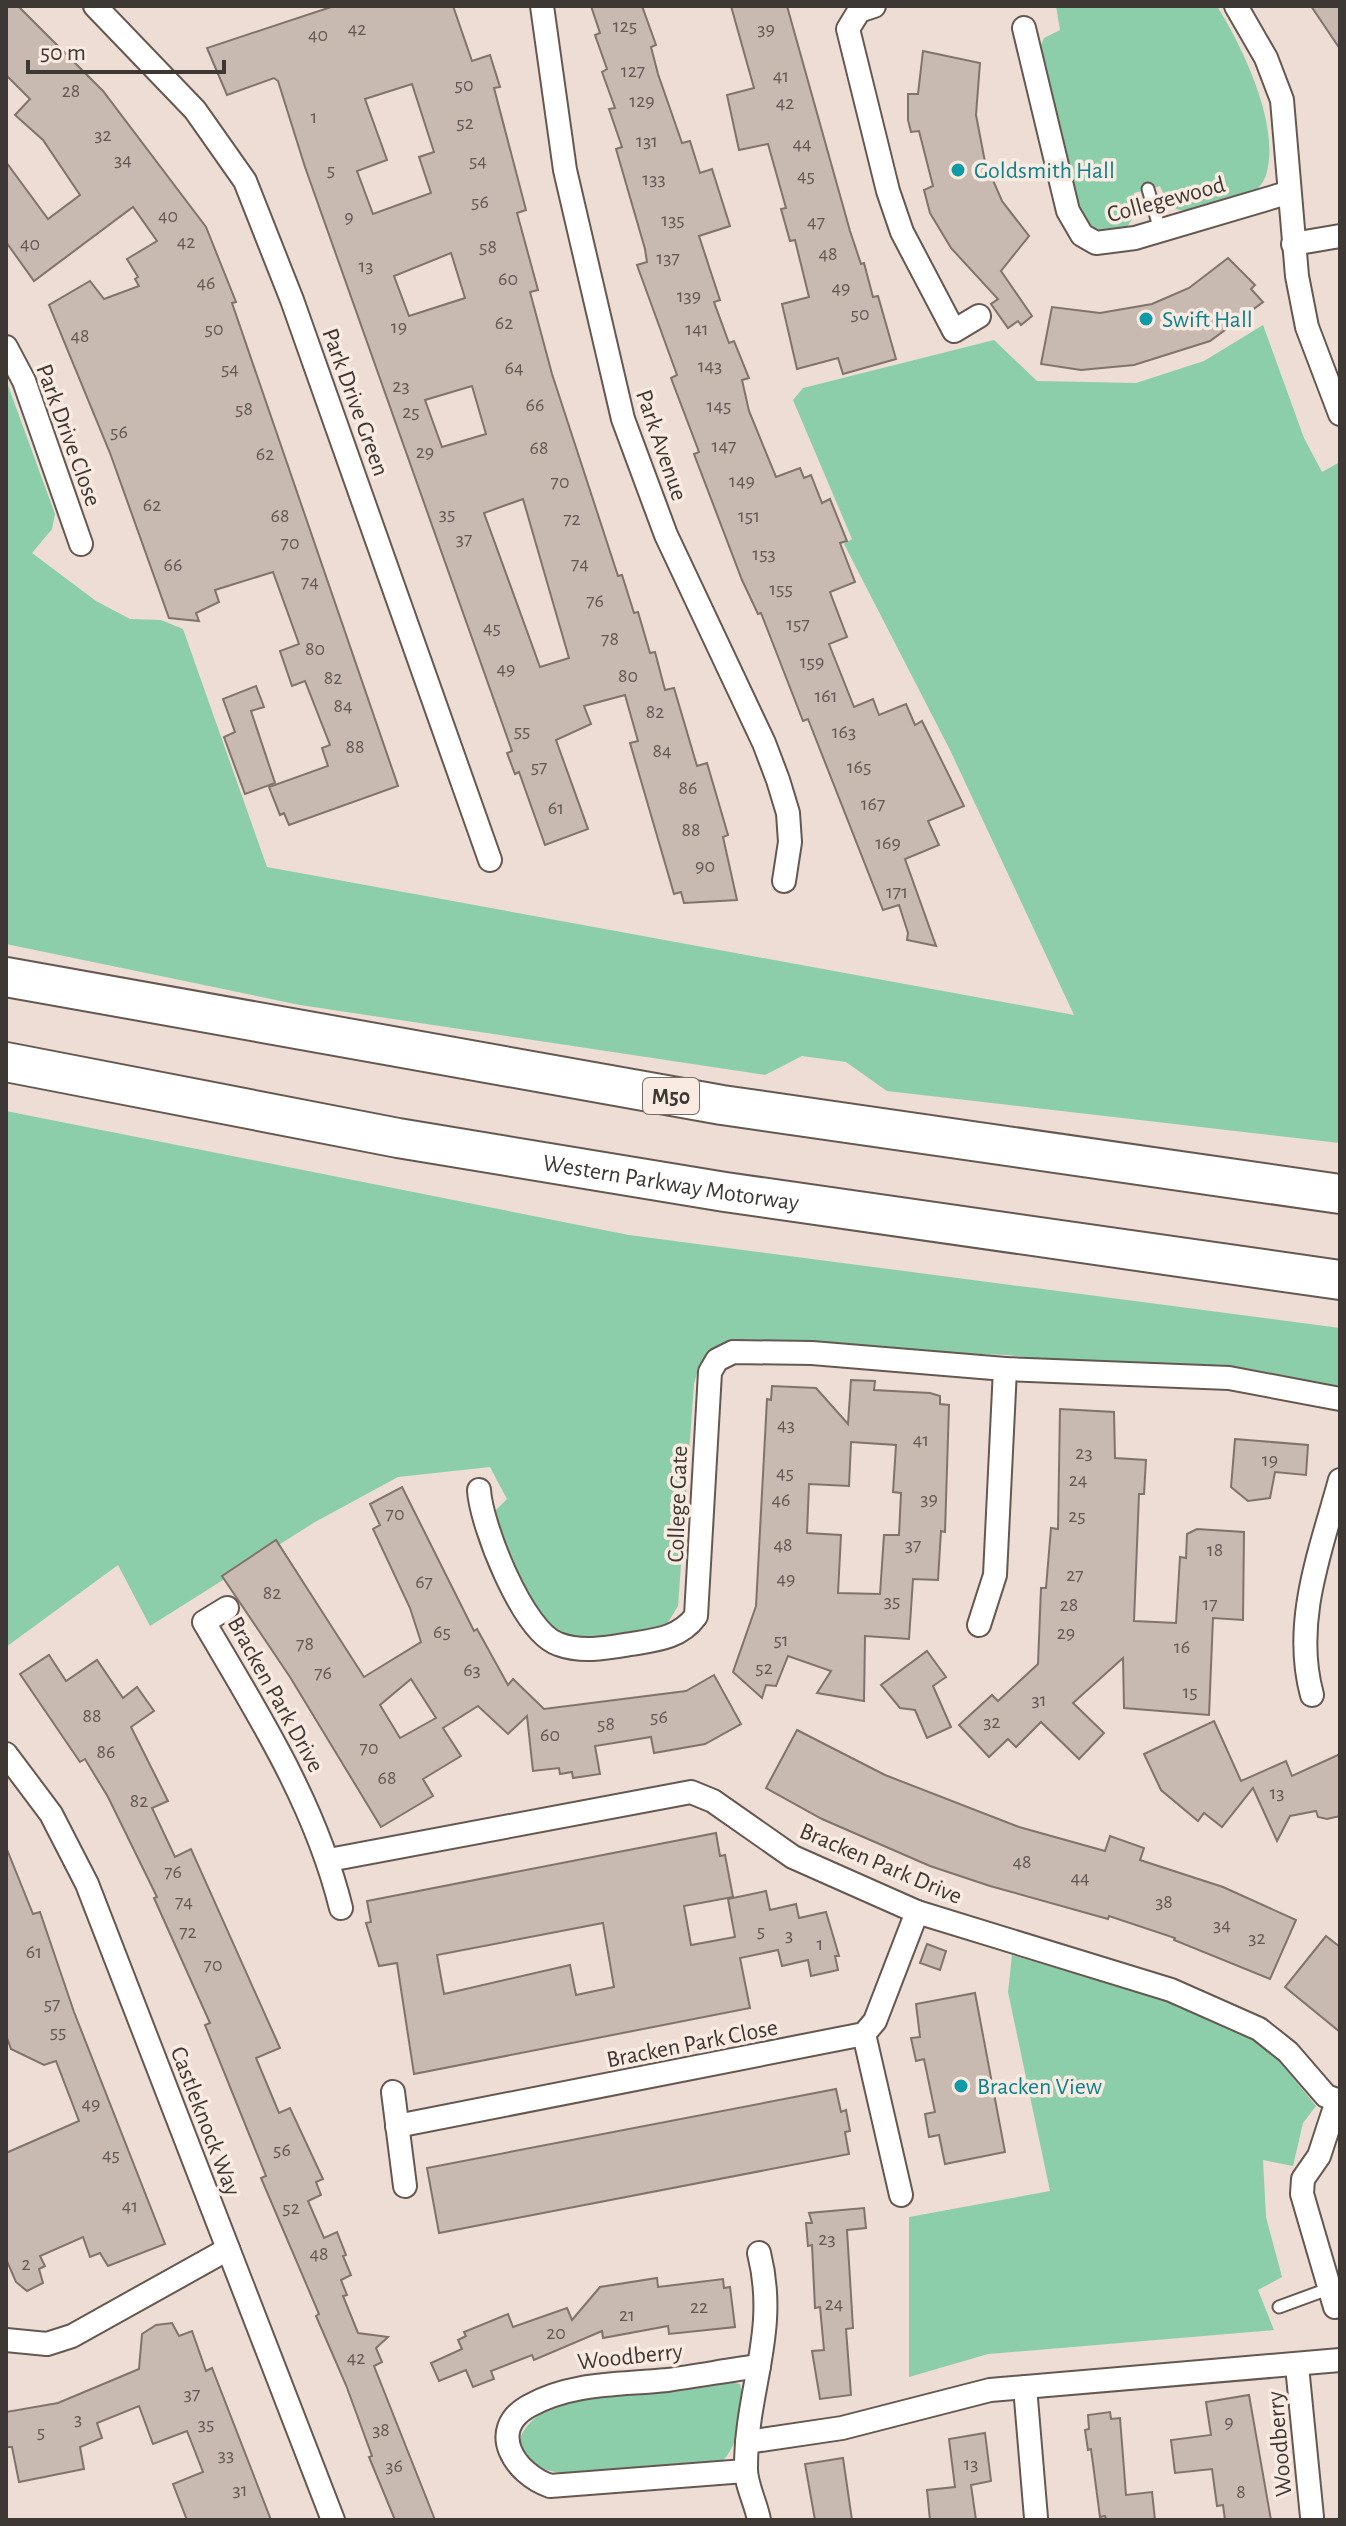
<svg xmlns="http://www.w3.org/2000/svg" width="1346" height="2526" font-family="'Alegreya Sans',sans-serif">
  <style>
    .green { fill: #8bcea9 }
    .building { fill: #c9bab1; stroke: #80736b; stroke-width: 2; fill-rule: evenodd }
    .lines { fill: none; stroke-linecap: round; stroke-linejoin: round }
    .lane-casing { stroke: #655850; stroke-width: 15 }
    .street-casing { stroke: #655850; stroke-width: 26 }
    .highway-casing { stroke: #655850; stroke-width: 42 }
    .lane { stroke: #fff; stroke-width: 11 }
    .street { stroke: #fff; stroke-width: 22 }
    .highway { stroke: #fff; stroke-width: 38 }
    .culture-dot { fill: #0f9aa8; stroke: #faebe2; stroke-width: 3 }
    .labels { text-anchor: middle; stroke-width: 7; stroke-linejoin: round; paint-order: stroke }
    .number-label { font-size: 20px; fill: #615853 }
    .shield { fill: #faebe2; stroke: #766e68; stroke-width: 2 }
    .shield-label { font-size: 22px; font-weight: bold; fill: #3e3834 }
    .culture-label { font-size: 24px; fill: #0d838f; stroke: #faebe2; text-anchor: start }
    .street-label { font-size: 24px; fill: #3e3834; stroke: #faebe2 }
  </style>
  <rect width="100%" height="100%" fill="#edddd5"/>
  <g class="green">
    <path d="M1056 6H1217C1243 48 1281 126 1266 175 1265 179 1260 187 1256 190 1248 197 1188 213 1179 210 1168 206 1164 195 1160 186L1134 193V216L1127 227C1108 233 1097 234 1083 219L1038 52 1044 38 1060 30Z"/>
    <path d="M1263 325 1304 438 1322 472 1340 462V1143L887 1091 846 1062 802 1056 765 1075 300 1005 6 944V380L55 514 52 529 32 553 96 601 130 619 161 620 183 629 267 867 1074 1015 950 750 844 544 852 539 793 400 803 388 994 340 1037 381 1136 383 1204 361Z"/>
    <path d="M6 1111 629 1235 1340 1328V1399L1229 1378 1007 1355 789 1347 736 1364 700 1363 694 1384 678 1606 667 1624C643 1630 600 1640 576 1637 532 1631 505 1548 493 1513L507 1499 490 1467 398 1477 315 1522 150 1626 118 1565 6 1647Z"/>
    <path d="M1012 1955 1164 2000 1242 2033 1272 2052 1316 2106 1303 2123 1293 2166 1263 2160 1266 2217 1282 2277 1258 2290 1274 2330 988 2354 909 2377V2217L1050 2191 1008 1992Z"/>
    <path d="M731 2382 740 2384C747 2407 738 2450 719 2464 672 2467 571 2489 532 2463 499 2442 539 2410 561 2403 598 2392 638 2395 676 2391 694 2389 713 2385 731 2382Z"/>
  </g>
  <g class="building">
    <path d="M6 6H18L103 91 206 227 236 302 232 303 398 786 289 825 284 813 280 815 269 787 328 766 322 748 330 745 305 681 292 686 280 651 299 644 273 572 215 590 219 602 196 613 199 621 169 618 110 453 49 305 90 281 104 299 139 286 135 279 138 277 127 259 157 241 133 207 34 281 6 242V162L48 219 80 195 43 140 15 115 30 99 6 75Z"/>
    <path d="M334 6H453L472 61 490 55 500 87 494 88 526 210 517 213 538 290 530 292 552 374 618 576 622 575 634 613 638 612 650 653 655 652 665 690 674 688 697 766 707 763 728 835 723 837 737 900 684 903 681 892 674 894 630 743 638 741 625 695 584 706 591 724 556 740 588 829 545 845 519 772 515 774 507 753 512 751 305 167 278 81 274 78 227 95 207 48ZM412 84 434 152 419 157 431 193 373 214 357 171 387 160 365 99ZM451 253 465 298 409 316 394 276ZM472 386 486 434 442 447 425 400ZM523 499 569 658 540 667 484 513Z"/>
    <path d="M591 6H642L656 45 651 47 658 74 682 143 690 141 700 173 712 169 730 226 699 236 720 300 714 302 729 343 734 341 749 378 742 380 749 411 776 477 800 468 804 478 811 475 822 503 830 499 847 541 840 543 855 582 830 592 847 637 829 644 854 707 873 699 879 715 906 704 915 725 922 721 964 806 928 821 939 845 905 859 936 946 907 940 908 933 899 905 883 910 808 719 803 721 761 613 758 614 742 580 694 454 699 452 671 378 677 375 637 265 647 262 645 249 616 149 622 147 609 109 615 108 602 72 607 69 595 35 600 33Z"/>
    <path d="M731 6H787L850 231 861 264 864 263 873 297 878 296 896 359 843 374 838 358 797 369 782 304 809 297 795 240 790 241 781 209 786 208 768 144 739 150 727 95 754 88Z"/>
    <path d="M1311 6H1340V49Z"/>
    <path d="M923 51 980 63 976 115 985 162 1002 201 1029 236 1001 271 1032 316 1021 325 1018 321 1008 328 991 304 998 299 951 248 930 213 924 190 933 186 919 131 911 132 908 120V94H918Z"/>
    <path d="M1228 258 1255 285 1251 289 1263 302 1210 341 1134 365 1081 370 1041 364 1052 307 1100 313 1152 304 1189 288Z"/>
    <path d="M256 686 264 707 251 711 275 783 245 794 224 737 235 732 223 699Z"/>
    <path d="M851 1380 875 1381 874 1390 930 1393 940 1396V1404L949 1405 945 1532 941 1531 938 1580 913 1579 909 1639 865 1636 864 1701 817 1693 831 1671 788 1656 776 1686 766 1685 762 1698 733 1672 756 1606 767 1399 771 1400 772 1386 816 1388 848 1424ZM851 1442 896 1445 893 1492 901 1493 899 1535H884L880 1594 838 1593 841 1535 807 1533 809 1484 849 1486Z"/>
    <path d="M1060 1409 1114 1412 1115 1458 1146 1460 1144 1494H1139L1134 1621 1176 1623 1180 1557 1186 1558 1187 1534 1197 1529 1244 1532 1243 1620 1213 1618 1209 1715 1124 1708 1123 1658 1073 1703 1104 1733 1079 1759 1041 1722 1016 1747 1008 1739 989 1757 959 1725 992 1695 998 1701 1038 1664 1041 1588H1046L1051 1528 1058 1529Z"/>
    <path d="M1235 1439 1308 1445 1306 1475 1275 1472 1270 1498 1248 1501 1231 1487Z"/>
    <path d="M402 1487 474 1631 477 1629 508 1685 513 1679 544 1709 686 1691 714 1675 741 1724 705 1744 654 1753 651 1737 595 1746 600 1774 573 1778 572 1772 560 1774 559 1768 533 1771 527 1716 508 1734 478 1706 443 1728 461 1756 423 1779 433 1796 381 1827 290 1677 222 1576 276 1540 364 1677 421 1642 410 1608 373 1529 380 1525 370 1504ZM411 1679 436 1718 400 1738 380 1705Z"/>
    <path d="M927 1651 946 1677 933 1686 951 1727 927 1738 915 1710 900 1708 881 1685Z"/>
    <path d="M49 1655 66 1681 97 1660 123 1698 137 1687 154 1711 131 1727 168 1801 152 1808 175 1857 191 1849 280 2048 256 2058 279 2113 290 2108 323 2179 316 2182 321 2195 308 2201 324 2238 337 2232 346 2255 343 2256 351 2275 341 2280 347 2295 343 2296 358 2333 388 2337 376 2348 382 2362 374 2366 435 2520H395L369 2457 372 2456 346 2385 316 2316 319 2314 261 2178 266 2176 205 2025 210 2023 154 1898 157 1897 108 1797 85 1759 80 1762 20 1674Z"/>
    <path d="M1214 1721 1241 1781 1286 1761 1292 1776 1340 1754V1816L1327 1819 1318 1817 1316 1811 1290 1816 1277 1841 1253 1788 1222 1827 1204 1813 1198 1821 1161 1790 1144 1754Z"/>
    <path d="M797 1730 885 1775 1019 1827 1105 1851 1110 1836 1144 1848 1140 1860 1223 1887 1296 1920 1270 1979 1174 1940 1175 1938 1109 1916 1108 1919 990 1886 930 1866 822 1819 766 1788Z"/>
    <path d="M716 1833 720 1856 725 1855 733 1897 684 1906 691 1945 735 1937 728 1899 766 1891 770 1910 796 1904 799 1918 826 1912 839 1956H835L838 1970 811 1976 808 1960 782 1966 778 1950 740 1958 750 2008 414 2074 397 1963 379 1966 366 1923 371 1922 367 1901ZM603 1923 614 1987 576 1995 570 1965 444 1994 437 1955Z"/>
    <path d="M6 1847 33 1914 40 1912 74 2012 165 2244 108 2266 100 2253 90 2257 83 2237 40 2256 45 2266 39 2269 43 2283 27 2291 16 2282 6 2259V2153L79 2121 56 2061 44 2065 11 2049 6 2035Z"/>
    <path d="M1326 1936 1340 1947V2032L1285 1987Z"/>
    <path d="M927 1944 946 1951 940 1970 920 1963Z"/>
    <path d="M975 1993 1005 2152 945 2164 939 2135 929 2137 925 2114 935 2112 924 2059 916 2061 911 2038 920 2037 916 2004Z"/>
    <path d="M836 2089 841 2112 846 2110 850 2131 845 2132 849 2154 439 2233 427 2168Z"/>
    <path d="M864 2208 866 2228 847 2230 853 2328 846 2329 851 2395 820 2399 812 2351 824 2350 820 2307 815 2308 812 2245 808 2246 806 2223H812L809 2213Z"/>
    <path d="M657 2278 658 2287 723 2279 724 2288 730 2287 735 2327 669 2334 668 2326 603 2338 602 2331 534 2360 532 2355 491 2371 494 2379 473 2387 466 2370 439 2381 431 2363 462 2349 458 2340 466 2336 464 2332 508 2314 513 2327 567 2308 572 2320 600 2287Z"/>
    <path d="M172 2323 179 2336 192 2331 206 2371 212 2368 271 2520H187L173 2484 203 2472 187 2431 153 2444 139 2406 97 2423 102 2438 80 2447 84 2469 19 2482 12 2447H6V2412L58 2403 139 2369 142 2334 156 2325Z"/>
    <path d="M1249 2395 1271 2520H1225L1223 2505 1217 2506 1212 2469 1175 2473 1171 2440 1211 2435 1206 2402Z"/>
    <path d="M1110 2412 1111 2419 1120 2418 1126 2495 1152 2492 1155 2520H1106L1105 2516 1100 2517 1091 2449 1088 2450 1085 2430 1089 2429 1088 2415Z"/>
    <path d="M985 2433 991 2481 971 2485 976 2520H930L927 2490 955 2487 949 2439Z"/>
    <path d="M843 2458 852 2520H815L805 2464Z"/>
  </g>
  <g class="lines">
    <defs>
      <g id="lane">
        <path d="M1148 189 1160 230"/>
        <path d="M1279 2307 1328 2289"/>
      </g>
      <g id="street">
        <path d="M95 6 195 110 245 181 292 300 490 860"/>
        <path d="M542 6 565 170 623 419 666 535 764 743 778 780 788 813 790 842 784 881"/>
        <path d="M874 6 859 11 848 29 888 191 902 232 954 331 979 316"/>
        <path d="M1236 6 1266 58 1282 100 1297 276 1307 327 1340 414"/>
        <path d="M1024 28 1068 211 1082 235 1096 243 1135 238 1287 193"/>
        <path d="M1293 244 1340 236"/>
        <path d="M6 347 24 381 81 544"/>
        <path d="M479 1490C481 1525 523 1632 558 1644 582 1653 607 1648 631 1644 656 1640 680 1638 696 1616L710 1372 717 1360 733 1352 812 1353 1005 1369 1229 1378 1340 1399"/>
        <path d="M227 1608 204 1622C258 1714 315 1803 341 1908"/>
        <path d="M979 1625 995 1575 1005 1369"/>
        <path d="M1312 1695C1292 1622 1321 1550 1340 1480"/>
        <path d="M6 1754 51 1814 87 1884 333 2520"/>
        <path d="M329 1860 691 1792 713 1801 793 1857 917 1912 1171 1990 1259 2029 1288 2052 1326 2096 1340 2101"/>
        <path d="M864 2034 901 2195"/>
        <path d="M393 2092 405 2186"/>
        <path d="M397 2126 864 2034 875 2021 917 1912"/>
        <path d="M759 2253C779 2332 746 2389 746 2467 745 2483 756 2503 759 2520"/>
        <path d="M1335 2307 1302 2194 1303 2179 1319 2156 1337 2101"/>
        <path d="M6 2340 47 2344 72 2336 228 2249"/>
        <path d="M1297 2366 1312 2517"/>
        <path d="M1025 2387 1036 2518"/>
        <path d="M747 2442 842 2428 990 2390 1340 2360"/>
        <path d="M745 2471 550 2486C515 2474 486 2430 529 2406 572 2382 620 2385 667 2380 698 2376 728 2370 759 2366"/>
      </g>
      <g id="highway">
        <path d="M6 977 722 1105 1340 1194"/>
        <path id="s1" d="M6 1062 398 1138 725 1192 1340 1280"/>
      </g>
    </defs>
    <use href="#lane" class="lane-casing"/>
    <use href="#street" class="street-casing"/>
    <use href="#highway" class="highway-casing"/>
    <use href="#lane" class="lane"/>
    <use href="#street" class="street"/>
    <use href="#highway" class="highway"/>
  </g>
  <g class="culture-dot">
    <circle cx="958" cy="170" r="8"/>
    <circle cx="1146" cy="319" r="8"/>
    <circle cx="961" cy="2086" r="8"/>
  </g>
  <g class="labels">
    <g class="number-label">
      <text x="625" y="32">125</text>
      <text x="357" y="35">42</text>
      <text x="766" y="35">39</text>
      <text x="318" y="41">40</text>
      <text x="633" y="77">127</text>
      <text x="781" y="82">41</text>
      <text x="464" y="91">50</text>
      <text x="71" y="97">28</text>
      <text x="642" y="107">129</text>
      <text x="785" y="109">42</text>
      <text x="314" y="123">1</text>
      <text x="465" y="129">52</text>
      <text x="103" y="141">32</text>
      <text x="647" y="147">131</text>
      <text x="802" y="150">44</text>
      <text x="123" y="166">34</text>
      <text x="478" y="167">54</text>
      <text x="331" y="176">5</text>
      <text x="806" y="182">45</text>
      <text x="654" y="185">133</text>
      <text x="480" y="208">56</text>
      <text x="168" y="222">40</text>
      <text x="349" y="223">9</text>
      <text x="673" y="226">135</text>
      <text x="816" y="228">47</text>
      <text x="186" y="248">42</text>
      <text x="30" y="250">40</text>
      <text x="488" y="253">58</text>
      <text x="828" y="260">48</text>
      <text x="668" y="264">137</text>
      <text x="366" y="272">13</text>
      <text x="508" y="285">60</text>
      <text x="206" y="289">46</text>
      <text x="841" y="294">49</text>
      <text x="689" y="302">139</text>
      <text x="860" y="320">50</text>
      <text x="504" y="329">62</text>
      <text x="399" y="333">19</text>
      <text x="214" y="335">50</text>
      <text x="697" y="335">141</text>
      <text x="80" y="342">48</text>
      <text x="710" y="372">143</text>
      <text x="514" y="374">64</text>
      <text x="230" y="375">54</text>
      <text x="401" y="392">23</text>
      <text x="535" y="411">66</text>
      <text x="719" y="412">145</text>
      <text x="244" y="415">58</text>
      <text x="411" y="418">25</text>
      <text x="119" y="438">56</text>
      <text x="724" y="452">147</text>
      <text x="539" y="454">68</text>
      <text x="425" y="458">29</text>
      <text x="265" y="460">62</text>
      <text x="742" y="487">149</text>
      <text x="560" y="488">70</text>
      <text x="152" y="511">62</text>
      <text x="447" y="520">35</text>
      <text x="280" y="522">68</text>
      <text x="749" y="522">151</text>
      <text x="572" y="525">72</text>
      <text x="464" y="545">37</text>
      <text x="290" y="549">70</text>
      <text x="764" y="560">153</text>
      <text x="580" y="570">74</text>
      <text x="173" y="571">66</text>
      <text x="310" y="588">74</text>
      <text x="781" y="595">155</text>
      <text x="595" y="607">76</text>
      <text x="798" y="630">157</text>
      <text x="492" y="634">45</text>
      <text x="610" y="645">78</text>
      <text x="315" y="655">80</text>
      <text x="812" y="668">159</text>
      <text x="506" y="675">49</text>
      <text x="628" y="682">80</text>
      <text x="333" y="684">82</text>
      <text x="826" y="702">161</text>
      <text x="343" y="712">84</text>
      <text x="655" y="718">82</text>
      <text x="522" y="737">55</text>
      <text x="844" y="738">163</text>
      <text x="355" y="753">88</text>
      <text x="662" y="757">84</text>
      <text x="539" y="773">57</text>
      <text x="859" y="773">165</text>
      <text x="688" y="794">86</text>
      <text x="873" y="810">167</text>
      <text x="556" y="814">61</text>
      <text x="691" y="836">88</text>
      <text x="888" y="849">169</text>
      <text x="705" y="872">90</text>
      <text x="897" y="898">171</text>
      <text x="786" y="1431">43</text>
      <text x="921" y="1446">41</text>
      <text x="1084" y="1459">23</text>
      <text x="1270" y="1466">19</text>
      <text x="785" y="1479">45</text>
      <text x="1078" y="1486">24</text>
      <text x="929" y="1505">39</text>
      <text x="781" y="1506">46</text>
      <text x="395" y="1520">70</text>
      <text x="1077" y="1522">25</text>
      <text x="783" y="1551">48</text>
      <text x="913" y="1551">37</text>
      <text x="1215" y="1556">18</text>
      <text x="1075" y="1581">27</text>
      <text x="786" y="1585">49</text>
      <text x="424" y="1588">67</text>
      <text x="272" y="1599">82</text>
      <text x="892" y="1607">35</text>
      <text x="1210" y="1610">17</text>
      <text x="1069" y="1611">28</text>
      <text x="442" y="1638">65</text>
      <text x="1066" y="1639">29</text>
      <text x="781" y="1646">51</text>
      <text x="305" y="1650">78</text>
      <text x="1182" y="1653">16</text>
      <text x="764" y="1674">52</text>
      <text x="472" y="1676">63</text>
      <text x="323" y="1679">76</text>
      <text x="1190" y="1698">15</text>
      <text x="1039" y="1706">31</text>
      <text x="92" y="1722">88</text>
      <text x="659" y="1723">56</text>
      <text x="992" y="1728">32</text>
      <text x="606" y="1730">58</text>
      <text x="550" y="1741">60</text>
      <text x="369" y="1754">70</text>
      <text x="106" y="1758">86</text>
      <text x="387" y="1784">68</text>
      <text x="1277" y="1799">13</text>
      <text x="139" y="1807">82</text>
      <text x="1022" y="1868">48</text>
      <text x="173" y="1878">76</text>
      <text x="1080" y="1884">44</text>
      <text x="184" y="1908">74</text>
      <text x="1164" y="1908">38</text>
      <text x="1222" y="1931">34</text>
      <text x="761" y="1937">5</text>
      <text x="188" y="1938">72</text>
      <text x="789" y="1941">3</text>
      <text x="1257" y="1944">32</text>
      <text x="820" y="1950">1</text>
      <text x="34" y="1958">61</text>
      <text x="213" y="1971">70</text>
      <text x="52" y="2010">57</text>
      <text x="58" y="2038">55</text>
      <text x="91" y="2110">49</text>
      <text x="282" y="2156">56</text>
      <text x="111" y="2161">45</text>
      <text x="130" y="2212">41</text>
      <text x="291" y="2214">52</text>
      <text x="827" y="2245">23</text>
      <text x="319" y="2260">48</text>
      <text x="26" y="2270">2</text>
      <text x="834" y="2310">24</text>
      <text x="699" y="2313">22</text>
      <text x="627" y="2321">21</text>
      <text x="556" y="2339">20</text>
      <text x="356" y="2364">42</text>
      <text x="192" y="2400">37</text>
      <text x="78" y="2425">3</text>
      <text x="1229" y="2428">9</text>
      <text x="206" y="2430">35</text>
      <text x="381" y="2436">38</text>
      <text x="41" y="2438">5</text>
      <text x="226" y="2461">33</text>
      <text x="971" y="2470">13</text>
      <text x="394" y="2472">36</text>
      <text x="240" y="2496">31</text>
      <text x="1241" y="2498">8</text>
    </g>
    <rect class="shield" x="643" y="1078" width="56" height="36" rx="6"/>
    <g class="shield-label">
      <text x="671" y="1104">M50</text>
    </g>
    <g class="culture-label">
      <text x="974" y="178">Goldsmith Hall</text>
      <text x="1162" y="327">Swift Hall</text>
      <text x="977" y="2094">Bracken View</text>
    </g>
    <g class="street-label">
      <text transform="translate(1166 199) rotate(-15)" y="8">Collegewood</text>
      <text transform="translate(356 402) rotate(70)" y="8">Park Drive Green</text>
      <text transform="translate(69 435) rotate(70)" y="8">Park Drive Close</text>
      <text transform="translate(662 445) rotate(71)" y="8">Park Avenue</text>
      <text dy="8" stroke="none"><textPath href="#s1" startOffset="676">Western Parkway Motorway</textPath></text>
      <text transform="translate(677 1504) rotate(-88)" y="8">College Gate</text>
      <text transform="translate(276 1694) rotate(61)" y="8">Bracken Park Drive</text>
      <text transform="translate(881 1863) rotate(23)" y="8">Bracken Park Drive</text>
      <text transform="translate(692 2043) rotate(-11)" y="8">Bracken Park Close</text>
      <text transform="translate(206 2121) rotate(69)" y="8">Castleknock Way</text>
      <text transform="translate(630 2356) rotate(-6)" y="8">Woodberry</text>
      <text transform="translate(1279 2444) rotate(-95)" y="8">Woodberry</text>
    </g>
  </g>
  <rect width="1346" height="2526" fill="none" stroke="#3e3834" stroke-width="16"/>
  <path d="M28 60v12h196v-12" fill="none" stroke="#3e3834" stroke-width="4"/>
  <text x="40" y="60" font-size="24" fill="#3e3834" stroke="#faebe2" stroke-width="6" paint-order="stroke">50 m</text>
</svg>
